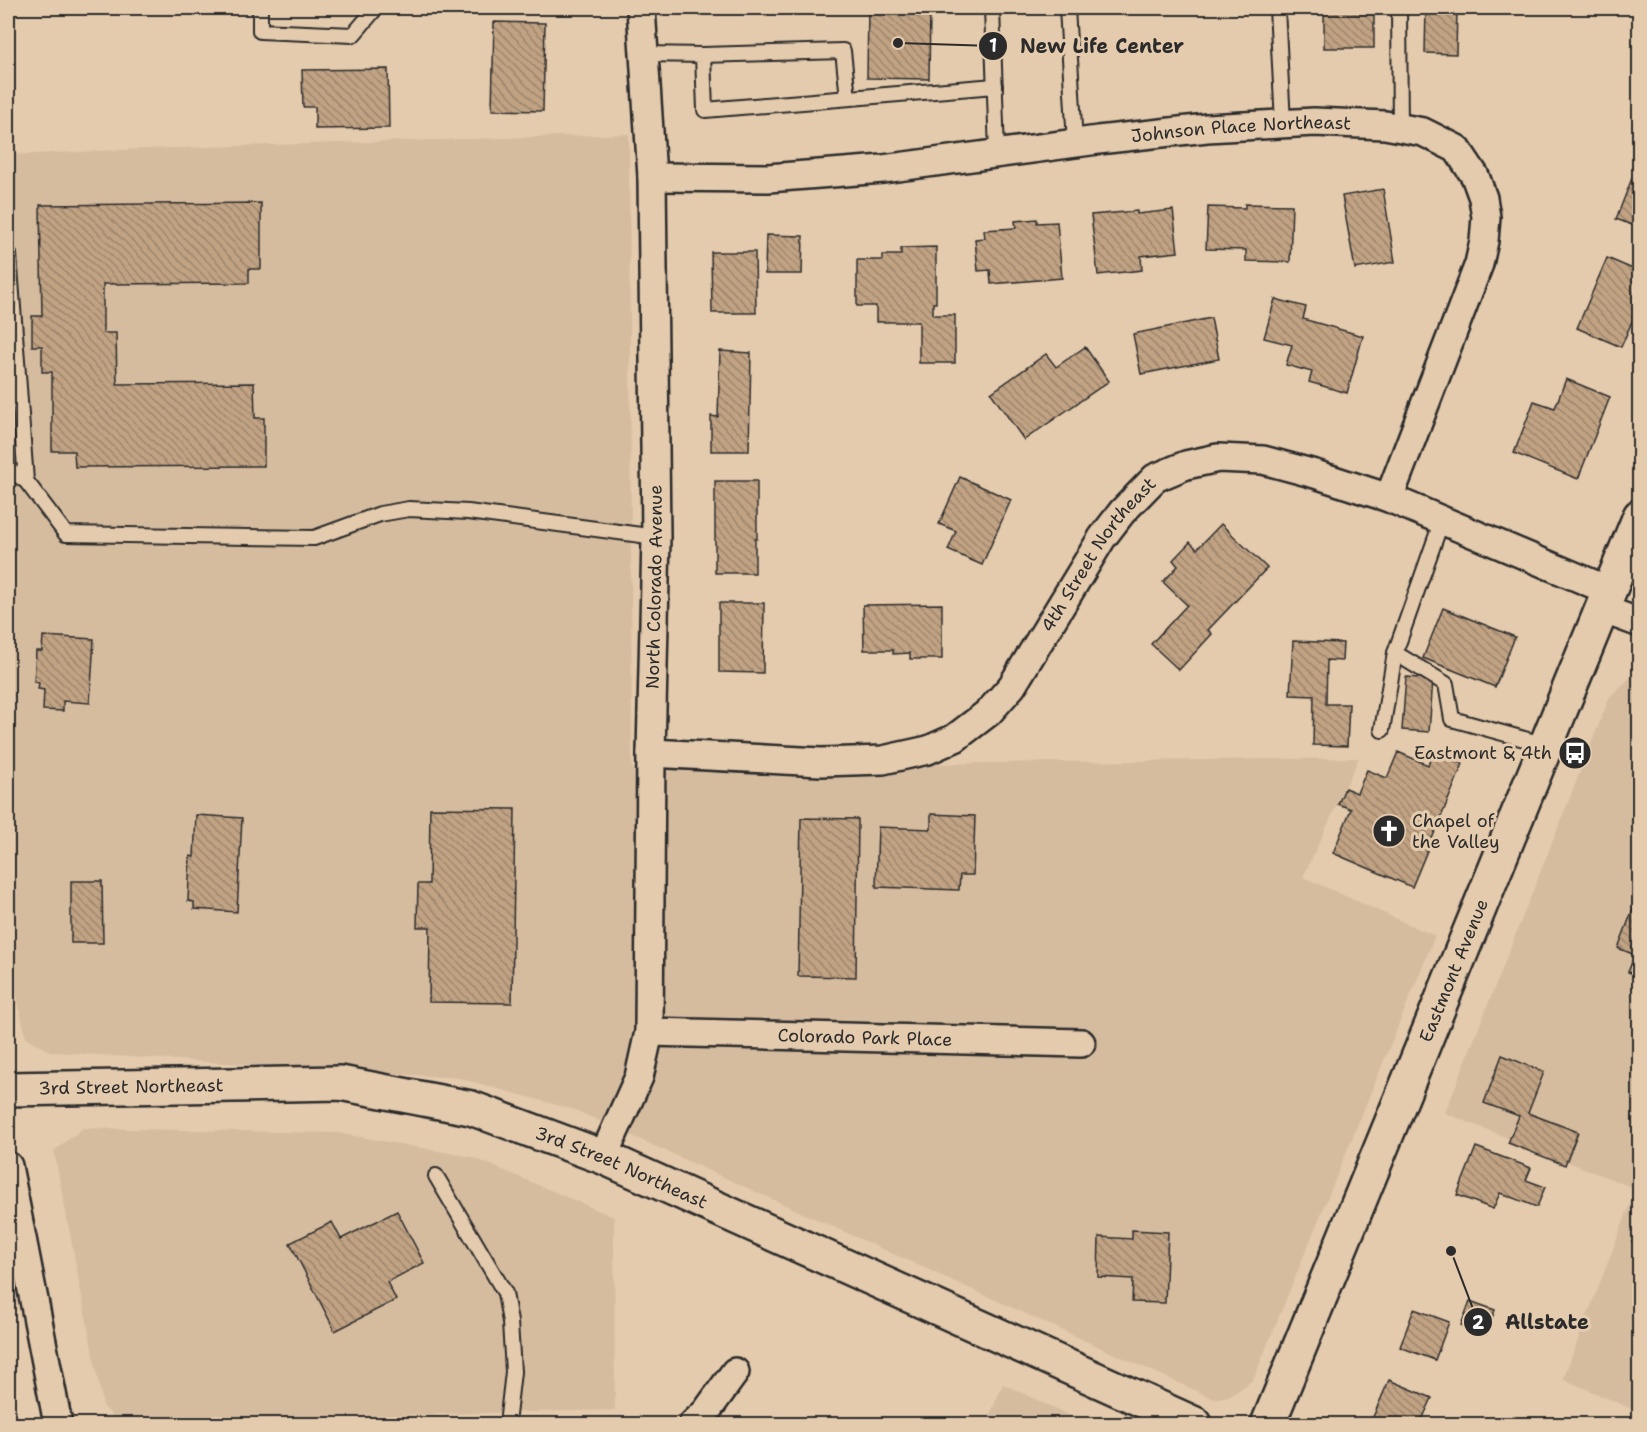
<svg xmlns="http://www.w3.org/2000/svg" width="1647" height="1432" font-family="'Shantell Sans',sans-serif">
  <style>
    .built { fill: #d6bc9f }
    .building { fill: url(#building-back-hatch); stroke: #2b2b2b; stroke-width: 1.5 }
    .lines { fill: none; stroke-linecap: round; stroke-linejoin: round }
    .service-casing { stroke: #2b2b2b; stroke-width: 18 }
    .minor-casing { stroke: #2b2b2b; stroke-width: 32 }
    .secondary-casing { stroke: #2b2b2b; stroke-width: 38 }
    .service { stroke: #e5cbad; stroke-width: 14 }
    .minor { stroke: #e5cbad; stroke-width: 27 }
    .secondary { stroke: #e5cbad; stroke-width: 33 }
    .labels { text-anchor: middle; stroke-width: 6; stroke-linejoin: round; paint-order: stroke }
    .street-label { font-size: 18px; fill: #2b2b2b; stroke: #e5cbad }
    .poi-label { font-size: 18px; fill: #2b2b2b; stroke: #e5cbad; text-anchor: end }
    .leader { fill: none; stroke: #2b2b2b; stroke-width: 2 }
    .callout-dot { fill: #2b2b2b; stroke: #e5cbad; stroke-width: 2 }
    .mark-label { font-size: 18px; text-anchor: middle; font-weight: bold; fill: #fff }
    .callout-label { font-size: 20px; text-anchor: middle; font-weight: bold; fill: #2b2b2b; stroke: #e5cbad; stroke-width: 6; stroke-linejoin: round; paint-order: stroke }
  </style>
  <defs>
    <pattern id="building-back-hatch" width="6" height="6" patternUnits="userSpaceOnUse" patternTransform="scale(1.5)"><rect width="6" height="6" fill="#c1a384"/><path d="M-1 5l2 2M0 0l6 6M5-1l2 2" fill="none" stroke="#9d856c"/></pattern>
  </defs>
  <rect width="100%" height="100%" fill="#e5cbad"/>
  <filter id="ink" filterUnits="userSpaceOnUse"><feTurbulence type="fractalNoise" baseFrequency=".0167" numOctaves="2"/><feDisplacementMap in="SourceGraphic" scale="12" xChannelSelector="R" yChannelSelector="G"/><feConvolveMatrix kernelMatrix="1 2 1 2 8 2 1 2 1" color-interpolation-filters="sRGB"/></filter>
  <g filter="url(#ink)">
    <g class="built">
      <path d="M629 134 632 768 1359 758 1303 877 1435 936 1253 1380 1232 1395 1214 1399 575 1110 459 1078 52 1052 26 1038 8 958V155L142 149Z"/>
      <path d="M1639 674V1412L1563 1379 1636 1189 1445 1113 1610 696 1631 677Z"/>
      <path d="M83 1128 338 1133 472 1157 614 1217 615 1410 118 1422 103 1406 54 1151Z"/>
      <path d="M8 1344 14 1374 8 1401Z"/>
      <path d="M1003 1384 1088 1424H986Z"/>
    </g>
    <g class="building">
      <path d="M868 8H930L929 79 867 78Z"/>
      <rect x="1324" y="8" width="50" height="40"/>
      <path d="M1426 8H1457L1456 54 1425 53Z"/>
      <path d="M494 22 545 23 543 111 492 110Z"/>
      <path d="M388 69 389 128 315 129V107H303L302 70Z"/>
      <path d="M1640 158V228L1616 219Z"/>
      <path d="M1383 189 1395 262 1355 269 1342 196Z"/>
      <path d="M261 203V269H249V283L103 284V333H116L117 384 254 383 255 418H264V466L75 467 74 451H52V372H42V346H32V316H42L40 205Z"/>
      <path d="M1245 204 1292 205 1290 262 1246 261V250L1206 249 1208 207 1245 208Z"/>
      <path d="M1173 210 1178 252 1141 256 1142 270 1098 275 1091 215 1137 211V214Z"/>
      <path d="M1037 219V223L1057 222 1062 278 991 284 990 270 978 271 975 239 985 238 984 230 1016 228 1015 221Z"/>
      <path d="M766 235 803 236 802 274H765Z"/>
      <path d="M936 247V303H933V315H955V363H919V322H876V306H857V260H883V255H901V248Z"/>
      <path d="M711 252H755L756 313H712Z"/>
      <path d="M1607 258 1640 272V303L1621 347 1577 328Z"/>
      <path d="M1275 299 1306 307 1303 319 1363 336 1347 393 1309 382 1312 372 1286 365 1292 345 1264 338Z"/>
      <path d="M1211 318 1219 359 1141 374 1133 334Z"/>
      <path d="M1085 347 1109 381 1024 440 991 393 1046 354 1056 367Z"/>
      <path d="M720 351 751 353 749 451H711V416L718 417Z"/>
      <path d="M1566 379 1610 397 1578 479 1514 453 1534 401 1555 408Z"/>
      <path d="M960 477 1011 500 982 565 948 550 956 531 939 524Z"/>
      <path d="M715 481H757V539H755V573H715Z"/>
      <path d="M1221 524 1267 568 1208 630 1212 634 1179 670 1151 644 1187 605 1163 582 1178 566 1173 560 1190 542 1197 549Z"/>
      <path d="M719 603H764L763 673 719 672Z"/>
      <path d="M942 604V659H910V653L893 654V650H864L863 605Z"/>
      <path d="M1443 608 1515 637 1495 687 1423 658Z"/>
      <path d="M43 636 94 639 90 703 63 701V711L43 710 44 690 38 689 39 683 34 682 36 651H42Z"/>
      <path d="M1293 641 1343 643 1342 661 1327 660 1326 704H1349L1347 746 1313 745 1314 696 1290 695Z"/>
      <path d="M1406 677 1433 679 1429 732 1402 730Z"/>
      <path d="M1433 751 1463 764 1412 887 1333 853 1351 809 1338 804 1345 788 1357 793 1367 770 1387 778 1398 752 1428 765Z"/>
      <path d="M430 808 515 809 512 1003 429 1002 430 927H417L418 884H429Z"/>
      <path d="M931 814 975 816 973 875H960L959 890 876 887 878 827 931 829Z"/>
      <path d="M196 815 242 818 237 912 194 909V902L188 901 190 856 194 857Z"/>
      <path d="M801 818 858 819 856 977 798 976Z"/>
      <path d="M71 881H102L103 943H71Z"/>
      <path d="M1640 891V976L1628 972 1635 955 1618 948Z"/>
      <path d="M1502 1055 1544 1072 1528 1113 1578 1132 1565 1165 1508 1143 1519 1116 1484 1103Z"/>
      <path d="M1476 1147 1531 1168 1526 1180 1545 1187 1537 1207 1500 1193 1493 1209 1457 1195Z"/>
      <path d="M397 1211 424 1263 387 1282 396 1300 335 1331 290 1243 332 1222 341 1239Z"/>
      <path d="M1640 1224V1245L1632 1242Z"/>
      <path d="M1132 1230 1168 1232 1165 1303 1132 1302 1133 1279 1098 1277 1099 1237 1132 1239Z"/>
      <path d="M1470 1301 1495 1310 1486 1334 1461 1325Z"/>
      <path d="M1414 1309 1449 1322 1435 1360 1400 1347Z"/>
      <path d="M1389 1380 1432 1398 1420 1424H1370Z"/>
    </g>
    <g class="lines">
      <defs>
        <g id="service">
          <path d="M260 8V31L353 35 376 8"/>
          <path d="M992 8 997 154"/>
          <path d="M1067 8 1075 143"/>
          <path d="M1277 8 1283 123"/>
          <path d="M1399 8 1400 128"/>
          <path d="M644 54 703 55 705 110 995 86"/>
          <path d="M703 55 843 51 848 98"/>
          <path d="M8 256 9 254 26 481 66 534 314 538 380 514 409 509 468 512 656 537"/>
          <path d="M8 469 26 481"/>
          <path d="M1395 653 1446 684 1452 719 1546 745"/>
          <path d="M1382 730 1395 653 1442 520"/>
          <path d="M436 1176 505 1293 510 1322 513 1372 507 1424"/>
        </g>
        <g id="minor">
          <path id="s1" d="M652 177 768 178 883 169 1098 140 1207 128 1314 122 1385 125 1423 132 1457 149 1475 176 1483 198 1486 217 1484 241 1479 264 1389 498"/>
          <path d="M1602 609 1640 623"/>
          <path id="s2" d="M651 753 821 762 883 760 928 750 955 738 989 712 1012 686 1102 538 1122 512 1155 478 1186 465 1218 458 1263 460 1315 474 1389 498 1610 591"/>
          <path id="s3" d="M649 1032 1081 1043"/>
          <path id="s4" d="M603 1157 639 1077 649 1032 651 753 656 537 652 177 641 8"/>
          <path d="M8 1166 58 1424"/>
          <path d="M693 1424 706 1412 735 1372"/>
        </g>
        <g id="secondary">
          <path id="s5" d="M8 1089 340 1083 471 1108 603 1157 1195 1424"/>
          <path id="s6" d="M1268 1424 1640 516"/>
        </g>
      </defs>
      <use href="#service" class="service-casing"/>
      <use href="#minor" class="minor-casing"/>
      <use href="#secondary" class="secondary-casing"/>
      <use href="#service" class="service"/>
      <use href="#minor" class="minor"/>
      <use href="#secondary" class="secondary"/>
    </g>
  </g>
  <defs>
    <symbol id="bus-disc" viewBox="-11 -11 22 22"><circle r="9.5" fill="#2b2b2b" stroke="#e5cbad"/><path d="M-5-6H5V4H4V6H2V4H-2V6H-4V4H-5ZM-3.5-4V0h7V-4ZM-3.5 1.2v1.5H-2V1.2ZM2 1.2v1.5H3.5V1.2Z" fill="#fff"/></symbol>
    <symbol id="church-disc" viewBox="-11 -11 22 22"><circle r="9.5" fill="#2b2b2b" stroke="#e5cbad"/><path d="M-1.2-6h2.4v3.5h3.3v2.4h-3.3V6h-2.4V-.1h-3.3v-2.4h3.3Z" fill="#fff"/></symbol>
  </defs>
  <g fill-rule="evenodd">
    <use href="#bus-disc" x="1556" y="734" width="38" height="38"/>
    <use href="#church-disc" x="1370" y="812" width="38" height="38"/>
  </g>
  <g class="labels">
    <g class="street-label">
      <text dy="6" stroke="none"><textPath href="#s1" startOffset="592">Johnson Place Northeast</textPath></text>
      <text dy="6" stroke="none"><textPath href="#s2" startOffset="543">4th Street Northeast</textPath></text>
      <text dy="6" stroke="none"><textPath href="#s4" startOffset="579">North Colorado Avenue</textPath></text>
      <text dy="6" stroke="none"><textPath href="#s6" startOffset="490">Eastmont Avenue</textPath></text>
      <text dy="6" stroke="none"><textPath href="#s3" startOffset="216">Colorado Park Place</textPath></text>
      <text dy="6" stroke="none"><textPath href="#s5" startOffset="123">3rd Street Northeast</textPath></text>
      <text dy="6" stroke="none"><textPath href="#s5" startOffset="627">3rd Street Northeast</textPath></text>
    </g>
    <g class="poi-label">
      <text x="1552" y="759">Eastmont &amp; 4th</text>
      <text x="1412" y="827" text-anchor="start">Chapel of<tspan x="1412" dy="21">the Valley</tspan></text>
    </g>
  </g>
  <path class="leader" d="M898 43L993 46M1451 1251L1478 1322"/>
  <g class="callout-dot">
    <circle cx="898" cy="43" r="6"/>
    <circle cx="1451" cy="1251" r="6"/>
    <circle cx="993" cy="46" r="15"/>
    <circle cx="1478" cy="1322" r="15"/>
  </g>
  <g class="mark-label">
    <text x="993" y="52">1</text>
    <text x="1478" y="1329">2</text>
  </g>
  <g class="callout-label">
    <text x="1102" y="53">New Life Center</text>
    <text x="1547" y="1329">Allstate</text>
  </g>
  <rect width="1647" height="1432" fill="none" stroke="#e5cbad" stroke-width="30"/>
  <rect x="15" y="15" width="1617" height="1402" fill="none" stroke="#2b2b2b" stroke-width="2" filter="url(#ink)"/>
</svg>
